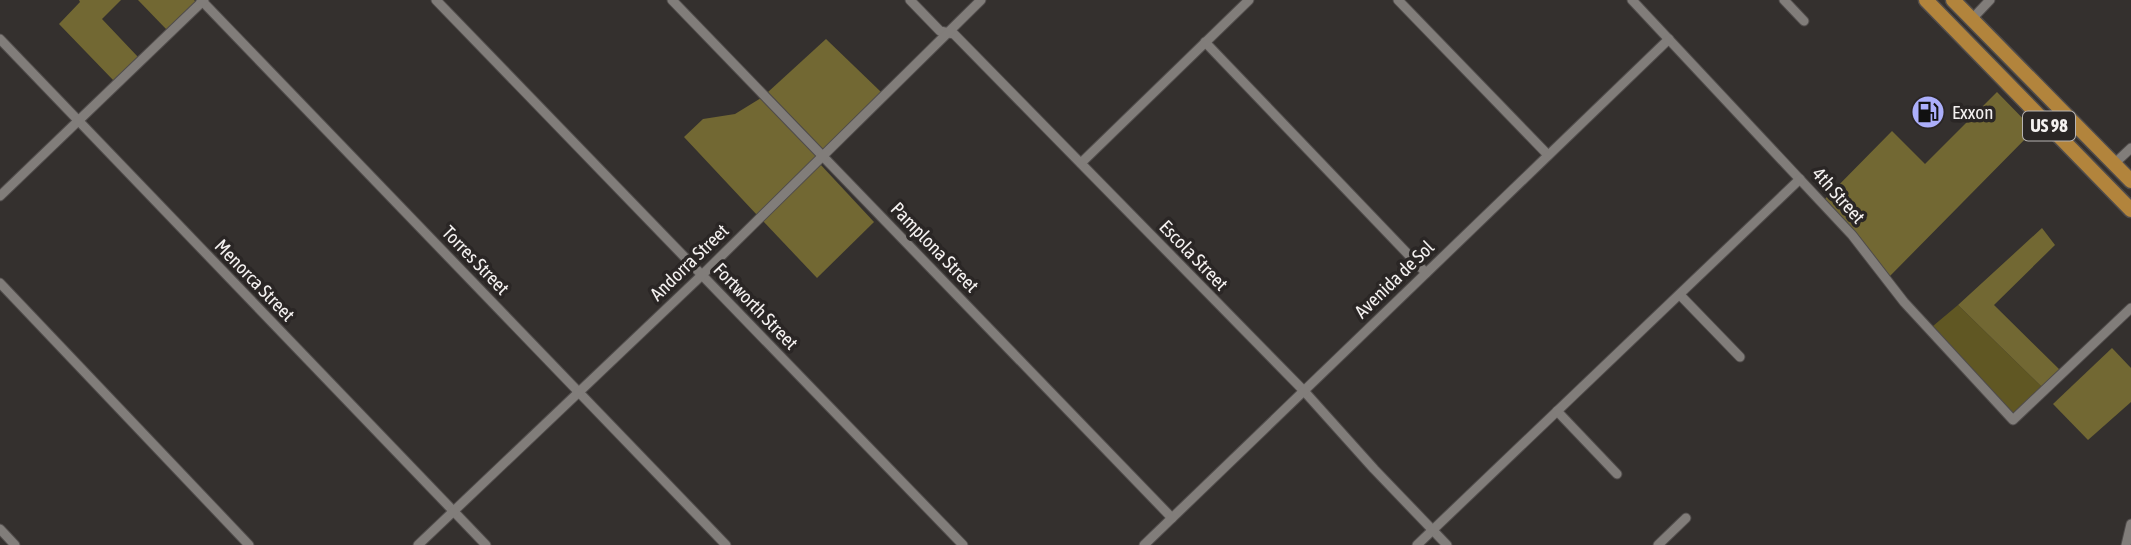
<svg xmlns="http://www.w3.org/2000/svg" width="2131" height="545" font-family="'Asap Condensed',sans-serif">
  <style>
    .green { fill: #605723 }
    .forest { fill: #726833 }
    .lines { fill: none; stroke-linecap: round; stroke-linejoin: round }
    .minor-casing { stroke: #504c4b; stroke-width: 11 }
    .trunk-casing { stroke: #504c4b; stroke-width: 17 }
    .minor { stroke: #817d7a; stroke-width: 9 }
    .trunk { stroke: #b2843c; stroke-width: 14 }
    .labels { text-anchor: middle; stroke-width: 7; stroke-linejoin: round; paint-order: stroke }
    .shield { fill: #2a2625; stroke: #b7b4b3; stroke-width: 2 }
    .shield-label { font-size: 18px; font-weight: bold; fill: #f4f1f0 }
    .poi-label { font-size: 19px; fill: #f4f1f0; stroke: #2a2625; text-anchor: start }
    .street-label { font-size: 19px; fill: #f4f1f0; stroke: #2a2625 }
  </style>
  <rect width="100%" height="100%" fill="#34302e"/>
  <path class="green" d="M1958 305 2042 387 2014 414 1933 326Z"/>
  <g class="forest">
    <path d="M79 0H121L102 19 138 57 114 81 59 24 80 2Z"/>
    <path d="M138 0H194L196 2 167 30Z"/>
    <path d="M826 39 881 92 824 150 768 92Z"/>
    <path d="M1997 92 2034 130 1890 276 1856 232 1825 199 1892 131 1925 164Z"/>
    <path d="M761 98 817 156 757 215 684 137 703 119 735 114Z"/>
    <path d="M820 164 874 222 817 278 763 221Z"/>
    <path d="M2042 228 2055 245 1994 305 2060 370 2042 387 1958 305Z"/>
    <path d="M2112 348 2131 368V402L2088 440 2053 404Z"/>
  </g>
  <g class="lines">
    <defs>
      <g id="minor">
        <path d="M201 0 726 545"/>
        <path d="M436 0 963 545"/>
        <path d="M672 0 1172 518"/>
        <path d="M910 0 940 31 954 34 1304 391 1374 469 1447 545"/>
        <path d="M1398 0 1548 155"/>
        <path d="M1632 0 1852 235 1904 302 2013 420 2131 308"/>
        <path d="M1784 0 1804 21"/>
        <path d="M1972 19 1990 0"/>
        <path d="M0 39 486 545"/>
        <path d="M1205 42 1426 273"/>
        <path d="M1081 163 1249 0"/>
        <path d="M2114 164 2131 148"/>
        <path d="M0 196 204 0"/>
        <path d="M0 283 249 545"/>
        <path d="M1680 295 1740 357"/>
        <path d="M1557 411 1617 474"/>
        <path d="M0 529 15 545"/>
        <path d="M418 545 702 275 981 0"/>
        <path d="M1144 545 1669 39"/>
        <path d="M1417 545 1800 179"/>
        <path d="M1658 545 1686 518"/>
        <path d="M2126 545 2131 524"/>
      </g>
      <g id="trunk">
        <path d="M1926 0 2131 210"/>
        <path d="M1953 0 2131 181"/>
      </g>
    </defs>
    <use href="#minor" class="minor-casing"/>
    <use href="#trunk" class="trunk-casing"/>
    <use href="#minor" class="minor"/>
    <use href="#trunk" class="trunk"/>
  </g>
  <defs>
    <symbol id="fuel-disc" viewBox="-11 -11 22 22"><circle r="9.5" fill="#acaffb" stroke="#2a2625"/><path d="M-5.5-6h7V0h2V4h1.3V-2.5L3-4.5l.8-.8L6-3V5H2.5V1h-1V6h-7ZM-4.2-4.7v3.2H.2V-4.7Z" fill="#111"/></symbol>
  </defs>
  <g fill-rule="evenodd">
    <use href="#fuel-disc" x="1909" y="93" width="38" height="38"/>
  </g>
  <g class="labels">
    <rect class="shield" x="2023" y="111.5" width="52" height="29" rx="5"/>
    <g class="shield-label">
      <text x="2049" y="132">US 98</text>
    </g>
    <g class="poi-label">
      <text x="1952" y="119">Exxon</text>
    </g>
    <g class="street-label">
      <text transform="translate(1839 195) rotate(48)" y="7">4th Street</text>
      <text transform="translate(935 247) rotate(46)" y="7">Pamplona Street</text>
      <text transform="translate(1194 255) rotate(46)" y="7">Escola Street</text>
      <text transform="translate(476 260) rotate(46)" y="7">Torres Street</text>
      <text transform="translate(689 262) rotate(-44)" y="7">Andorra Street</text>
      <text transform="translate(1394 279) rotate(-44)" y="7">Avenida de Sol</text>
      <text transform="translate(255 280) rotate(46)" y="7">Menorca Street</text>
      <text transform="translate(756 306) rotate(46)" y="7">Fortworth Street</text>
    </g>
  </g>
</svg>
